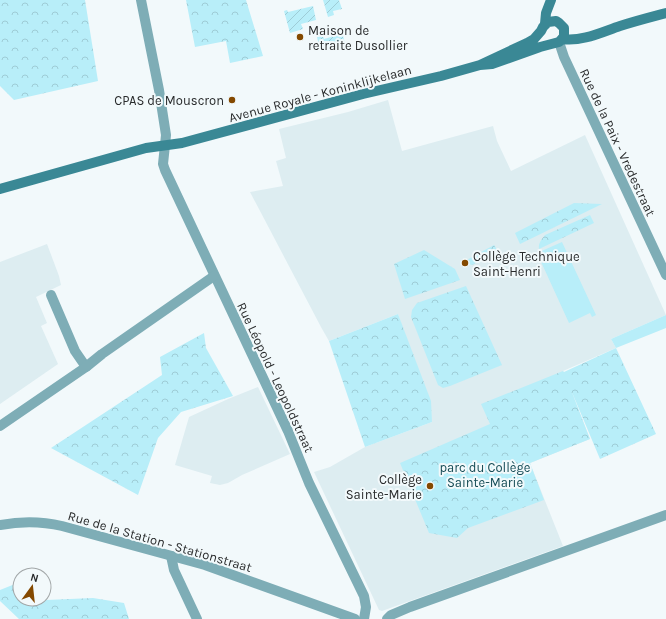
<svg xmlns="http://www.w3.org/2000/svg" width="666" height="619" font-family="Karla,sans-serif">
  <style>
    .built { fill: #ddedf1 }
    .grass { fill: #b8eef9 }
    .forest { fill: url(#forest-crowns) }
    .garden { fill: url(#garden-furrows) }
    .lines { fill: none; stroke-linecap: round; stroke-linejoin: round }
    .minor { stroke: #7eadb6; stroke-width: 10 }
    .tertiary { stroke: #7eadb6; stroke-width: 10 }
    .secondary { stroke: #3a8895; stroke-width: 10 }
    .poi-dot { fill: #844900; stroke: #f2f9fb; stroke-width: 1.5 }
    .labels { text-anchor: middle; stroke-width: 4; stroke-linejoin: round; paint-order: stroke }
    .poi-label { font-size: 13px; fill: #292b2c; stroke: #f2f9fb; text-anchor: start }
    .street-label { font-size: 13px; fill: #292b2c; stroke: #f2f9fb }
    .park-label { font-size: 13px; fill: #154c56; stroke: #f2f9fb }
  </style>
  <defs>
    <pattern id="forest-crowns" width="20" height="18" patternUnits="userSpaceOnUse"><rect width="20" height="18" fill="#b8eef9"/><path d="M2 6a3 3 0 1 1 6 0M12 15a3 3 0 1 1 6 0" fill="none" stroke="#9eccd6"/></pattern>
    <pattern id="garden-furrows" width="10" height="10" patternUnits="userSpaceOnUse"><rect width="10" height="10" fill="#b8eef9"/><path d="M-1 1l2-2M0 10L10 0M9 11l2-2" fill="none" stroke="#9eccd6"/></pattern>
  </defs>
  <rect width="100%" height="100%" fill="#f2f9fb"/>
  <g class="built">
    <path d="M388 100 402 151 493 126 497 141 511 171 585 135 666 315 611 339 616 348 563 371 590 439 530 463 563 546 382 611 379 610 314 472 330 467 365 447 432 422 398 314 329 341 321 327 250 192 283 186 276 161 286 158 279 129 348 112Z"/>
    <path d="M47 244 59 276 61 285 36 297 47 323 41 326 58 364 0 404V262Z"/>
    <path d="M258 387 290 454 242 475 228 483 220 485 210 483 212 476 175 465 189 417 228 399Z"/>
  </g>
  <g class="grass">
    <path d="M562 242 596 315 592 317 590 313 569 323 537 253Z"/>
    <path d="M666 315V328L616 348 611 339Z"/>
  </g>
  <g class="forest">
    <path d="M0 0H85L98 81 14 100 0 86Z"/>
    <path d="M186 0H246L263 56 230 63 226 41 195 47Z"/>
    <path d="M574 203 602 204 520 244 515 233Z"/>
    <path d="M590 215 594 223 539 249C538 243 542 239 545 235Z"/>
    <path d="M494 245 498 251 472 265 463 262Z"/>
    <path d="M424 250 455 269 460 280 405 299 394 264Z"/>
    <path d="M466 286 502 365 450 386 443 388 438 385 411 317 412 310 417 303Z"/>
    <path d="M398 314 431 401 432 422 365 447 329 341Z"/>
    <path d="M204 333 206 348 233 396 181 412 158 438 138 495 51 448 162 375 160 357Z"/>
    <path d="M616 348 656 434 600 459 571 390 590 439 530 463 544 500 468 528 457 538 429 533 400 463 490 424 481 404 563 371 564 372Z"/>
    <path d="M20 582V599H44V598L46 600 93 598 124 603 129 619H19L0 601V590Z"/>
  </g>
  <g class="garden">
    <path d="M323 0H339L342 9 333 11 334 15 328 17Z"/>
    <path d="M313 6 316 20 301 24 303 29 290 33 284 11 287 10 288 12Z"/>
    <path d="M342 32 345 43 320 50 317 37 323 36 324 39 331 37V35Z"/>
  </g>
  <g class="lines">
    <g class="minor">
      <path d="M559 42 564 57 666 275"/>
      <path d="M165 145 163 164 165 170 288 431 309 483 364 596 366 607 364 619"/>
      <path d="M51 295 75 351 86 367"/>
      <path d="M0 426 86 367 102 354 214 276"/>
      <path d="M171 556 174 570 197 619"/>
      <path d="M387 619 391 615 410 607 666 515"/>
    </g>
    <g class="tertiary">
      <path d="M141 0 159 90 166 135 165 145"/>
      <path d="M0 525C21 521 41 521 62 526L205 565 355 619"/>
    </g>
    <g class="secondary">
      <path d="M545 24 546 13 551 0"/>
      <path d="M562 39C582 42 602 32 620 26 635 21 651 17 666 13"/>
      <path d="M0 189 146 148 182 143 363 94 441 76 480 65 492 64 540 47 559 42 562 39 564 36V28L559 23 556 21 548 22 543 27 541 31 534 39 527 43 480 65"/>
    </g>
  </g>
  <g class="poi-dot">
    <circle cx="300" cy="37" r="4"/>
    <circle cx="232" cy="100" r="4"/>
    <circle cx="465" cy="263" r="4"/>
    <circle cx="430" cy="486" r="4"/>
  </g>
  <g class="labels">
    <g class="poi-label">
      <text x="308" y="35">Maison de<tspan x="308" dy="15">retraite Dusollier</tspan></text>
      <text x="224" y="105" text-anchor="end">CPAS de Mouscron</text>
      <text x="473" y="261">Collège Technique<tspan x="473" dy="15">Saint-Henri</tspan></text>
      <text x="422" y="484" text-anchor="end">Collège<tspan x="422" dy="15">Sainte-Marie</tspan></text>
    </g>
    <g class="street-label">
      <text transform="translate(320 93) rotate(-15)" y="5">Avenue Royale - Koninklijkelaan</text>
      <text transform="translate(618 142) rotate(65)" y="5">Rue de la Paix - Vredestraat</text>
      <text transform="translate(276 377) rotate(65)" y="5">Rue Léopold - Leopoldstraat</text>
      <text transform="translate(160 541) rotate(16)" y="5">Rue de la Station - Stationstraat</text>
    </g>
    <g class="park-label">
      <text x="485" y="472">parc du Collège<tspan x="485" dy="15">Sainte-Marie</tspan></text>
    </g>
  </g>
  <g transform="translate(32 587) rotate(15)"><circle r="19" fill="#f2f9fb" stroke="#a2a7a8"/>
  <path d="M0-3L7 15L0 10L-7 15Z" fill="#844900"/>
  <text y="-6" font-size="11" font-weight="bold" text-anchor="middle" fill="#292b2c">N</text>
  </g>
</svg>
